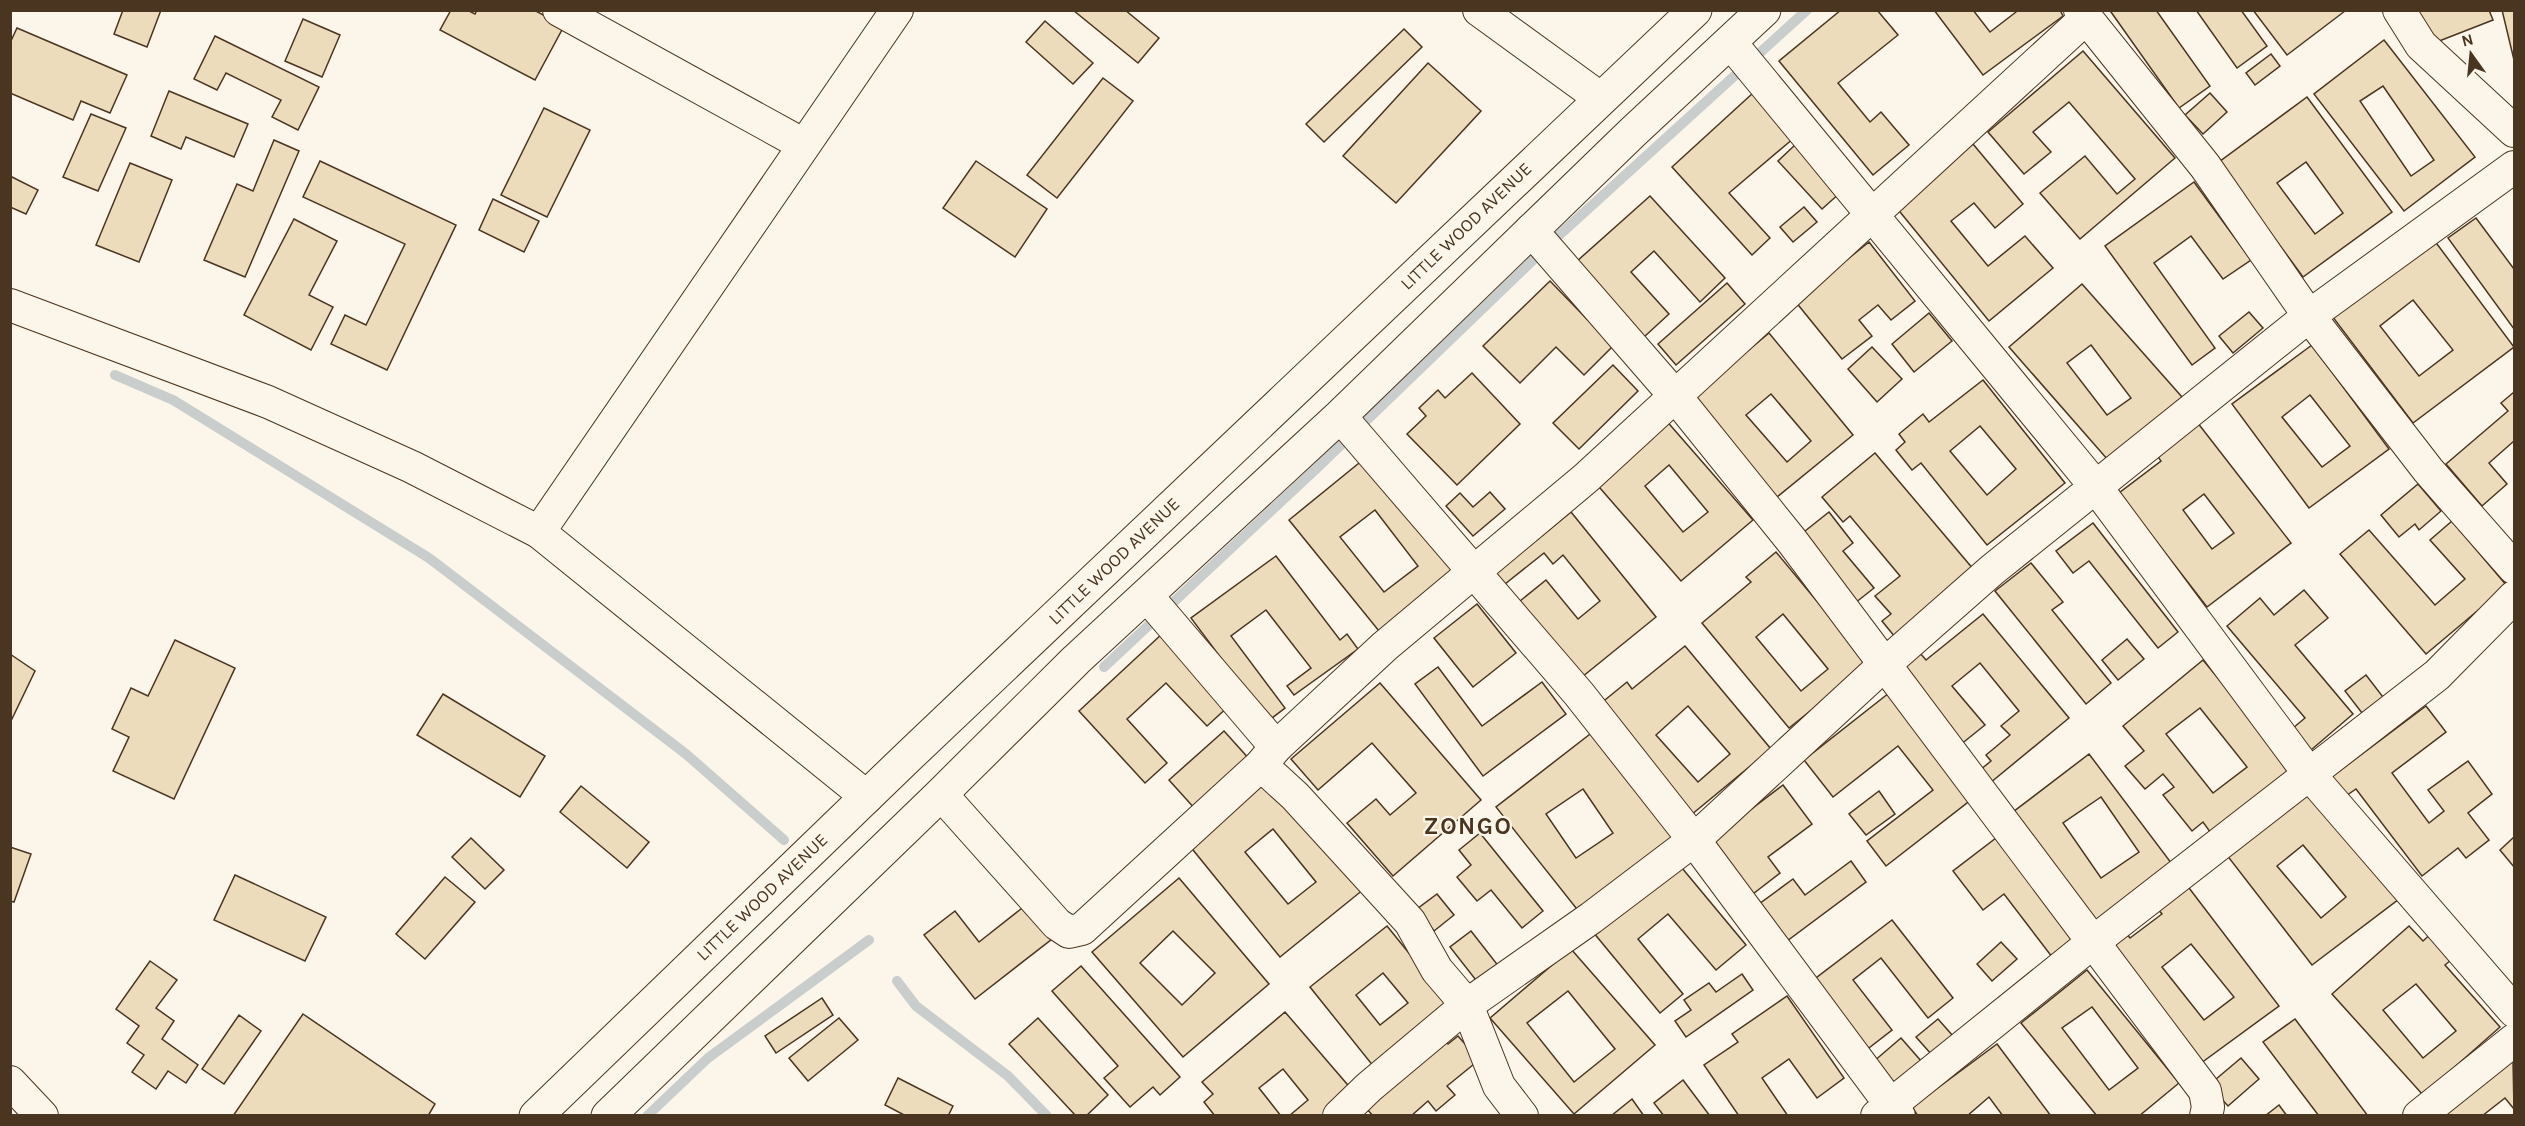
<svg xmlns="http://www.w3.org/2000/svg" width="2525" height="1126" font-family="Karla,sans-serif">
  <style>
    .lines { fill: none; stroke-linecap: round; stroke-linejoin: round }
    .stream { stroke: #c9cecd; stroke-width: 10 }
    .building { fill: #ecdcbc; stroke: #4a3520; stroke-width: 1.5; fill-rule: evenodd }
    .minor-casing { stroke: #4a3520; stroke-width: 34 }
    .trunk-casing { stroke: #4a3520; stroke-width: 35 }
    .minor { stroke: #fbf6e9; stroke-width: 32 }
    .trunk { stroke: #fbf6e9; stroke-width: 33 }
    .labels { text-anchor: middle; stroke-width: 4.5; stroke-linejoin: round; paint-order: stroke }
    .street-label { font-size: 18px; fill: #4a3520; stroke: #fbf6e9 }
    .district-label { font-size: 24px; font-weight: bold; letter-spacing: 1.5px; fill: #4a3520; stroke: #fbf6e9 }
  </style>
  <rect width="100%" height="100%" fill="#fbf6e9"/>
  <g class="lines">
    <g class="stream">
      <path d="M115 375 173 400 429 558 686 754 784 840"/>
      <path d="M1104 667 1318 467 1556 238 1807 10"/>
      <path d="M897 981 916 1006 1008 1076 1047 1116"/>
      <path d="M647 1116 708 1058 869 940"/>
    </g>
  </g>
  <g class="building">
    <path d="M123 10H161L147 47 114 34Z"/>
    <path d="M451 10H467L475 14 477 10H534L564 26 535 80 440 30Z"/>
    <path d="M1073 10H1125L1159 38 1138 63Z"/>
    <path d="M1841 10H1877L1898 35 1838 83 1870 122 1881 112 1909 145 1873 175 1779 61Z"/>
    <path d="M1934 10H1973L1990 32 2016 12 2014 10H2060L2063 16 1983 75Z"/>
    <path d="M2113 10H2156L2210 86 2179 108 2111 12Z"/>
    <path d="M2196 10H2241L2267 46 2237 68Z"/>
    <path d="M2253 10H2345V11L2287 55Z"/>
    <path d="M2415 10H2489L2493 20 2429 45Z"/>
    <path d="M2502 10H2514V60Z"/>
    <path d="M303 19 340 35 322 77 285 61Z"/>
    <path d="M1045 21 1093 63 1073 84 1026 42Z"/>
    <path d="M17 28 127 75 110 113 81 101 73 120 10 93V43Z"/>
    <path d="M1404 29 1422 47 1324 142 1306 124Z"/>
    <path d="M215 36 319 87 298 130 272 117 281 100 226 73 217 90 194 79Z"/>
    <path d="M2384 40 2475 157 2404 211 2314 94ZM2383 86 2434 160 2411 176 2360 101Z"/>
    <path d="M2083 51 2175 158 2080 239 2040 193 2085 156 2117 194 2135 179 2069 102 2033 132 2051 152 2024 174 1988 132Z"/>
    <path d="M2271 54 2280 66 2255 85 2246 73Z"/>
    <path d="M1428 63 1481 111 1396 203 1343 156Z"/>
    <path d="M1103 78 1133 101 1057 198 1027 175Z"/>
    <path d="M169 91 248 124 234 157 186 137 181 149 151 136Z"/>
    <path d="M1753 93 1794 138 1729 193 1770 238 1752 255 1672 167Z"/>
    <path d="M2210 93 2227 112 2203 134 2185 115Z"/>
    <path d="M2307 97 2392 212 2303 277 2219 162ZM2306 162 2343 213 2315 234 2277 183Z"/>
    <path d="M544 108 590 130 547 217 501 195Z"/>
    <path d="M91 114 126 128 98 191 63 177Z"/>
    <path d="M274 140 299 151 245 277 204 260 237 184 253 191Z"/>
    <path d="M1796 144 1841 192 1822 209 1778 161Z"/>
    <path d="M1973 144 2023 204 1995 228 1974 203 1951 221 1988 266 2025 236 2053 268 1989 321 1896 207Z"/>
    <path d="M320 161 456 225 387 370 331 344 345 315 366 325 405 244 303 197Z"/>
    <path d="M976 161 1047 209 1015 257 943 208Z"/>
    <path d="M130 163 172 180 139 262 96 245Z"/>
    <path d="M10 176 38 190 26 214 10 207Z"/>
    <path d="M2194 182 2251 260 2223 279 2191 236 2154 263 2215 348 2192 365 2105 246Z"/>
    <path d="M1650 196 1725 278 1700 302 1654 251 1631 272 1669 314 1644 337 1576 262Z"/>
    <path d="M493 199 539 221 524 252 479 230Z"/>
    <path d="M1804 207 1817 222 1793 242 1780 227Z"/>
    <path d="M2476 218 2514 269V329L2448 238Z"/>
    <path d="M294 219 337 241 309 295 333 307 311 350 244 315Z"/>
    <path d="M2434 240 2514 347 2413 423 2332 316ZM2413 300 2453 350 2419 376 2380 326Z"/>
    <path d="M1869 242 1915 301 1891 320 1878 305 1859 320 1872 336 1842 359 1795 301Z"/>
    <path d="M1550 281 1613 346 1584 375 1556 347 1520 383 1483 346Z"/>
    <path d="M1727 283 1745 304 1676 365 1658 344Z"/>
    <path d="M2082 284 2182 397 2108 460 2009 347ZM2091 345 2131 398 2107 415 2067 363Z"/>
    <path d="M2249 312 2263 328 2233 353 2219 336Z"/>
    <path d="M1929 313 1952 341 1914 372 1892 344Z"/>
    <path d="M1769 333 1853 435 1777 497 1694 396ZM1771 394 1811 441 1787 462 1746 415Z"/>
    <path d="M2312 345 2389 449 2309 508 2232 404ZM2310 395 2350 446 2322 467 2282 417Z"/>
    <path d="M1872 347 1902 379 1877 402 1848 369Z"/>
    <path d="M1613 365 1638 391 1579 449 1553 423Z"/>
    <path d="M1472 373 1520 424 1457 485 1407 434 1426 416 1419 408 1438 390 1445 398Z"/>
    <path d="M1983 380 2065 483 1987 545 1921 463 1912 470 1896 450 1905 442 1899 434 1923 414 1929 422ZM1980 426 2016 469 1987 495 1950 451Z"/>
    <path d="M2514 392V441L2489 463 2507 484 2482 506 2446 464 2508 411 2501 403Z"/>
    <path d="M1664 418 1753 520 1681 581 1593 480ZM1669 465 1708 512 1683 532 1645 486Z"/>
    <path d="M2197 422 2291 543 2207 607 2119 493 2161 461 2156 454ZM2204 494 2234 533 2212 549 2183 510Z"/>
    <path d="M1875 453 1974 570 1895 637 1882 621 1891 614 1875 596 1900 576 1850 516 1843 522 1822 497Z"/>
    <path d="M1364 459 1454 569 1379 631 1289 520ZM1375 510 1418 566 1384 592 1340 537Z"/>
    <path d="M2418 484 2441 511 2419 530 2415 524 2399 537 2381 515Z"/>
    <path d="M1490 492 1505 509 1473 536 1446 506 1460 493 1473 507Z"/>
    <path d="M1571 512 1656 617 1582 677 1520 601 1546 580 1578 619 1600 601 1563 555 1553 564 1544 553 1505 584 1496 573Z"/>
    <path d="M1829 512 1853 543 1843 551 1874 588 1855 603 1800 535Z"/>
    <path d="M2452 521 2507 586 2426 654 2340 554 2369 530 2435 605 2465 579 2430 540Z"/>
    <path d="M2093 523 2178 632 2158 648 2089 561 2073 573 2056 551Z"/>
    <path d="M1776 552 1869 664 1789 728 1702 623 1751 582 1746 577ZM1783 614 1828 669 1801 691 1756 637Z"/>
    <path d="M1276 556 1340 640 1347 634 1358 649 1294 695 1287 686 1311 668 1266 610 1231 636 1285 708 1268 721 1191 618Z"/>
    <path d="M2031 563 2063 602 2052 610 2111 683 2086 704 1995 591Z"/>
    <path d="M2304 590 2328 618 2295 645 2353 714 2311 750 2293 728 2305 718 2227 626 2260 598 2274 615Z"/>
    <path d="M1477 604 1516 653 1473 687 1434 638Z"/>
    <path d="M1983 614 2069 718 1990 783 1980 770 1991 761 1986 755 2010 735 2001 726 2019 711 1980 663 1952 686 1985 725 1960 745 1898 671 1920 653 1926 660Z"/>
    <path d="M1163 633 1230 705 1207 726 1166 683 1127 719 1167 763 1145 783 1079 711Z"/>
    <path d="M2127 639 2144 659 2118 680 2102 660Z"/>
    <path d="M175 640 235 668 174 799 113 771 129 737 112 729 131 688 148 696Z"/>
    <path d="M1685 646 1771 749 1691 815 1600 704 1627 682 1632 689ZM1688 706 1730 754 1698 782 1656 735Z"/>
    <path d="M10 654 35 671 10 723Z"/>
    <path d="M2203 660 2294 770 2213 836 2203 822 2192 831 2163 795 2174 787 2163 774 2145 789 2125 766 2144 751 2123 726ZM2200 708 2247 767 2213 793 2166 734Z"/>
    <path d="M1438 667 1482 726 1542 682 1566 714 1483 776 1415 684Z"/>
    <path d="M2366 675 2383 697 2362 713 2345 691Z"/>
    <path d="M1380 683 1481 800 1393 876 1347 823 1376 799 1390 815 1416 793 1372 743 1318 790 1291 759Z"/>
    <path d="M1889 693 1972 799 1886 866 1867 841 1933 790 1898 746 1833 797 1804 760Z"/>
    <path d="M443 694 545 756 520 797 417 735Z"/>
    <path d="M2426 706 2446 732 2392 773 2429 823 2444 811 2428 790 2468 761 2492 794 2468 813 2489 840 2466 858 2458 848 2422 876 2356 789 2340 800 2326 781Z"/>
    <path d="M1224 731 1251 761 1196 810 1169 780Z"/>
    <path d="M1594 731 1677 836 1580 913 1496 807ZM1583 789 1613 833 1576 858 1546 814Z"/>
    <path d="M2089 754 2172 864 2096 921 2013 812ZM2101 797 2139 852 2101 878 2063 823Z"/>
    <path d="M1272 777 1364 889 1280 957 1189 845ZM1273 829 1316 882 1288 904 1245 852Z"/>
    <path d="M1783 785 1812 824 1768 857 1780 873 1749 897 1708 842Z"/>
    <path d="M581 786 649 842 627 868 560 812Z"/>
    <path d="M2314 788 2399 899 2312 965 2226 854ZM2303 845 2346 897 2321 918 2277 866Z"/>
    <path d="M1879 791 1895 814 1866 835 1849 814Z"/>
    <path d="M1480 833 1543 911 1522 928 1491 890 1477 901 1457 877 1471 865 1459 850Z"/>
    <path d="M2514 837V867L2500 850Z"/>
    <path d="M471 838 504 870 485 889 452 857Z"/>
    <path d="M1996 838 2081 950 2059 966 2004 894 1983 910 1953 871Z"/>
    <path d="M10 847 31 854 14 902 10 901Z"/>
    <path d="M1851 861 1866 882 1783 944 1755 907 1793 879 1805 895Z"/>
    <path d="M1677 862 1746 945 1716 970 1668 914 1638 939 1683 994 1660 1013 1593 932Z"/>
    <path d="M235 875 326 917 305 961 214 920Z"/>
    <path d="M445 877 475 902 425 959 396 934Z"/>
    <path d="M1179 878 1269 984 1183 1057 1092 952ZM1173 931 1215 973 1182 1005 1140 963Z"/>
    <path d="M2186 884 2279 1006 2197 1066 2106 944 2124 930 2130 938 2162 914 2156 907ZM2191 944 2234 997 2204 1020 2162 967Z"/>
    <path d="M1437 894 1454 915 1434 931 1417 909Z"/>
    <path d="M1026 905 1052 939 975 999 924 935 955 911 979 942Z"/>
    <path d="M1892 920 1953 998 1928 1018 1881 958 1853 980 1892 1030 1865 1051 1812 981Z"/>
    <path d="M1387 926 1451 1005 1374 1067 1310 987ZM1383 973 1408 1003 1380 1025 1356 995Z"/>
    <path d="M2409 926 2423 941 2434 931 2456 956 2445 965 2500 1027 2423 1095 2332 994ZM2416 984 2456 1031 2423 1058 2383 1010Z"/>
    <path d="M1471 931 1500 968 1479 984 1450 947Z"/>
    <path d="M2001 942 2017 959 1992 981 1977 964Z"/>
    <path d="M1571 949 1655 1045 1574 1114 1490 1018ZM1568 991 1615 1049 1574 1082 1527 1023Z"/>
    <path d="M150 961 177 980 156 1008 174 1021 162 1039 198 1065 186 1083 168 1071 156 1089 132 1072 144 1055 127 1043 139 1026 116 1009Z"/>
    <path d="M1081 966 1180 1077 1160 1095 1153 1087 1130 1107 1104 1078 1118 1066 1052 991Z"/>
    <path d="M2087 970 2179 1083 2139 1116H2097L2021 1023ZM2092 1007 2138 1068 2109 1090 2062 1028Z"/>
    <path d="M1742 974 1753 990 1686 1037 1675 1021 1691 1010 1684 1000 1709 983 1716 992Z"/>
    <path d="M1787 996 1844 1078 1817 1098 1789 1059 1762 1078 1788 1116H1739L1704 1065 1738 1042 1732 1034Z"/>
    <path d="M822 998 833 1015 776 1053 765 1036Z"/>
    <path d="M1285 1012 1353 1091 1324 1116H1289L1308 1100 1283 1069 1259 1088 1281 1116H1215L1204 1102 1213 1094 1202 1082Z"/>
    <path d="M303 1014 435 1104 428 1116H233Z"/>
    <path d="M239 1015 261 1031 224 1084 202 1069Z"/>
    <path d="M839 1018 858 1040 808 1081 789 1058Z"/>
    <path d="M1038 1018 1108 1095 1086 1116H1076L1009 1044Z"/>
    <path d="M1938 1019 1953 1036 1932 1055 1916 1037Z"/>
    <path d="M2295 1019 2368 1116H2319L2263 1042Z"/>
    <path d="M1458 1036 1479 1060 1447 1086 1455 1095 1436 1111 1428 1101 1411 1116H1373L1362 1103 1442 1037 1448 1044Z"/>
    <path d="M1901 1038 1922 1062 1894 1086 1873 1062Z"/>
    <path d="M1997 1044 2051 1116H2003L1989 1097 1967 1116H1918L1912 1107Z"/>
    <path d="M2241 1058 2259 1079 2228 1106 2209 1085Z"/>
    <path d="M2513 1060 2514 1109 2505 1098 2482 1116H2441Z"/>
    <path d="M898 1078 953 1106 948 1116H906L885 1105Z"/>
    <path d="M1683 1080 1710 1116H1664L1654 1103Z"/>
    <path d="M1632 1099 1644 1116H1611Z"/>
    <path d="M2279 1105 2287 1116H2265Z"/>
  </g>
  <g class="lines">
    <defs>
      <g id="minor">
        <path d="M559 10 804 145"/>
        <path d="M1479 10 1600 98"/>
        <path d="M2080 10 2205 166 2309 316 2428 470 2514 568"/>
        <path d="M2399 10 2421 45 2514 131"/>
        <path d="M1730 42 2096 487 2310 775 2514 1011"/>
        <path d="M1531 230 1676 397 1792 541 2205 1091 2208 1107 2206 1116"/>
        <path d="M10 305 268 402 412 467 539 532 867 797"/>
        <path d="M1340 416 1579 694 1694 840 1899 1116"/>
        <path d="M539 532 897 10"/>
        <path d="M1147 596 1276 747"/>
        <path d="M1261 765 1295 796 1410 922 1437 970 1467 1005 1499 1086 1522 1116"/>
        <path d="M941 794 1057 924 1069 932 1082 929 1261 765 1276 747 1385 646 1586 478 2086 18"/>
        <path d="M10 1082 42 1116"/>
        <path d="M1339 1116 1369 1087 1467 1005 1591 918 1694 840 1884 665 1992 570 2309 316 2514 167"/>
        <path d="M1877 1116 2092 943 2437 675 2514 597"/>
        <path d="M2419 1116 2514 1040"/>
      </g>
      <g id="trunk">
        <path d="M536 1116 911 754 1695 10"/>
        <path d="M608 1116 941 794 1076 660 1340 416 1633 132 1764 10"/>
      </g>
    </defs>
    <use href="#minor" class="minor-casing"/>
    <use href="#trunk" class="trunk-casing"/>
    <use href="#minor" class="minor"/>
    <use href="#trunk" class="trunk"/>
  </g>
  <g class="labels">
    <g class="street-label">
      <text transform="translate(1466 226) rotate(-44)" y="6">LITTLE WOOD AVENUE</text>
      <text transform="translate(1114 561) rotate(-44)" y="6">LITTLE WOOD AVENUE</text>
      <text transform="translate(762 897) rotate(-44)" y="6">LITTLE WOOD AVENUE</text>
    </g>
    <g class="district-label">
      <text x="1468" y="834">ZONGO</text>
    </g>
  </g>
  <rect width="2525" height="1126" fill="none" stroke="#4a3520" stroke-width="24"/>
  <g transform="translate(2471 54) rotate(345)" stroke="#fbf6e9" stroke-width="4.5" paint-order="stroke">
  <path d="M0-4.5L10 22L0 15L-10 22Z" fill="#4a3520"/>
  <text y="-9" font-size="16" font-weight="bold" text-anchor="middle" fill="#4a3520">N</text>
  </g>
</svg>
